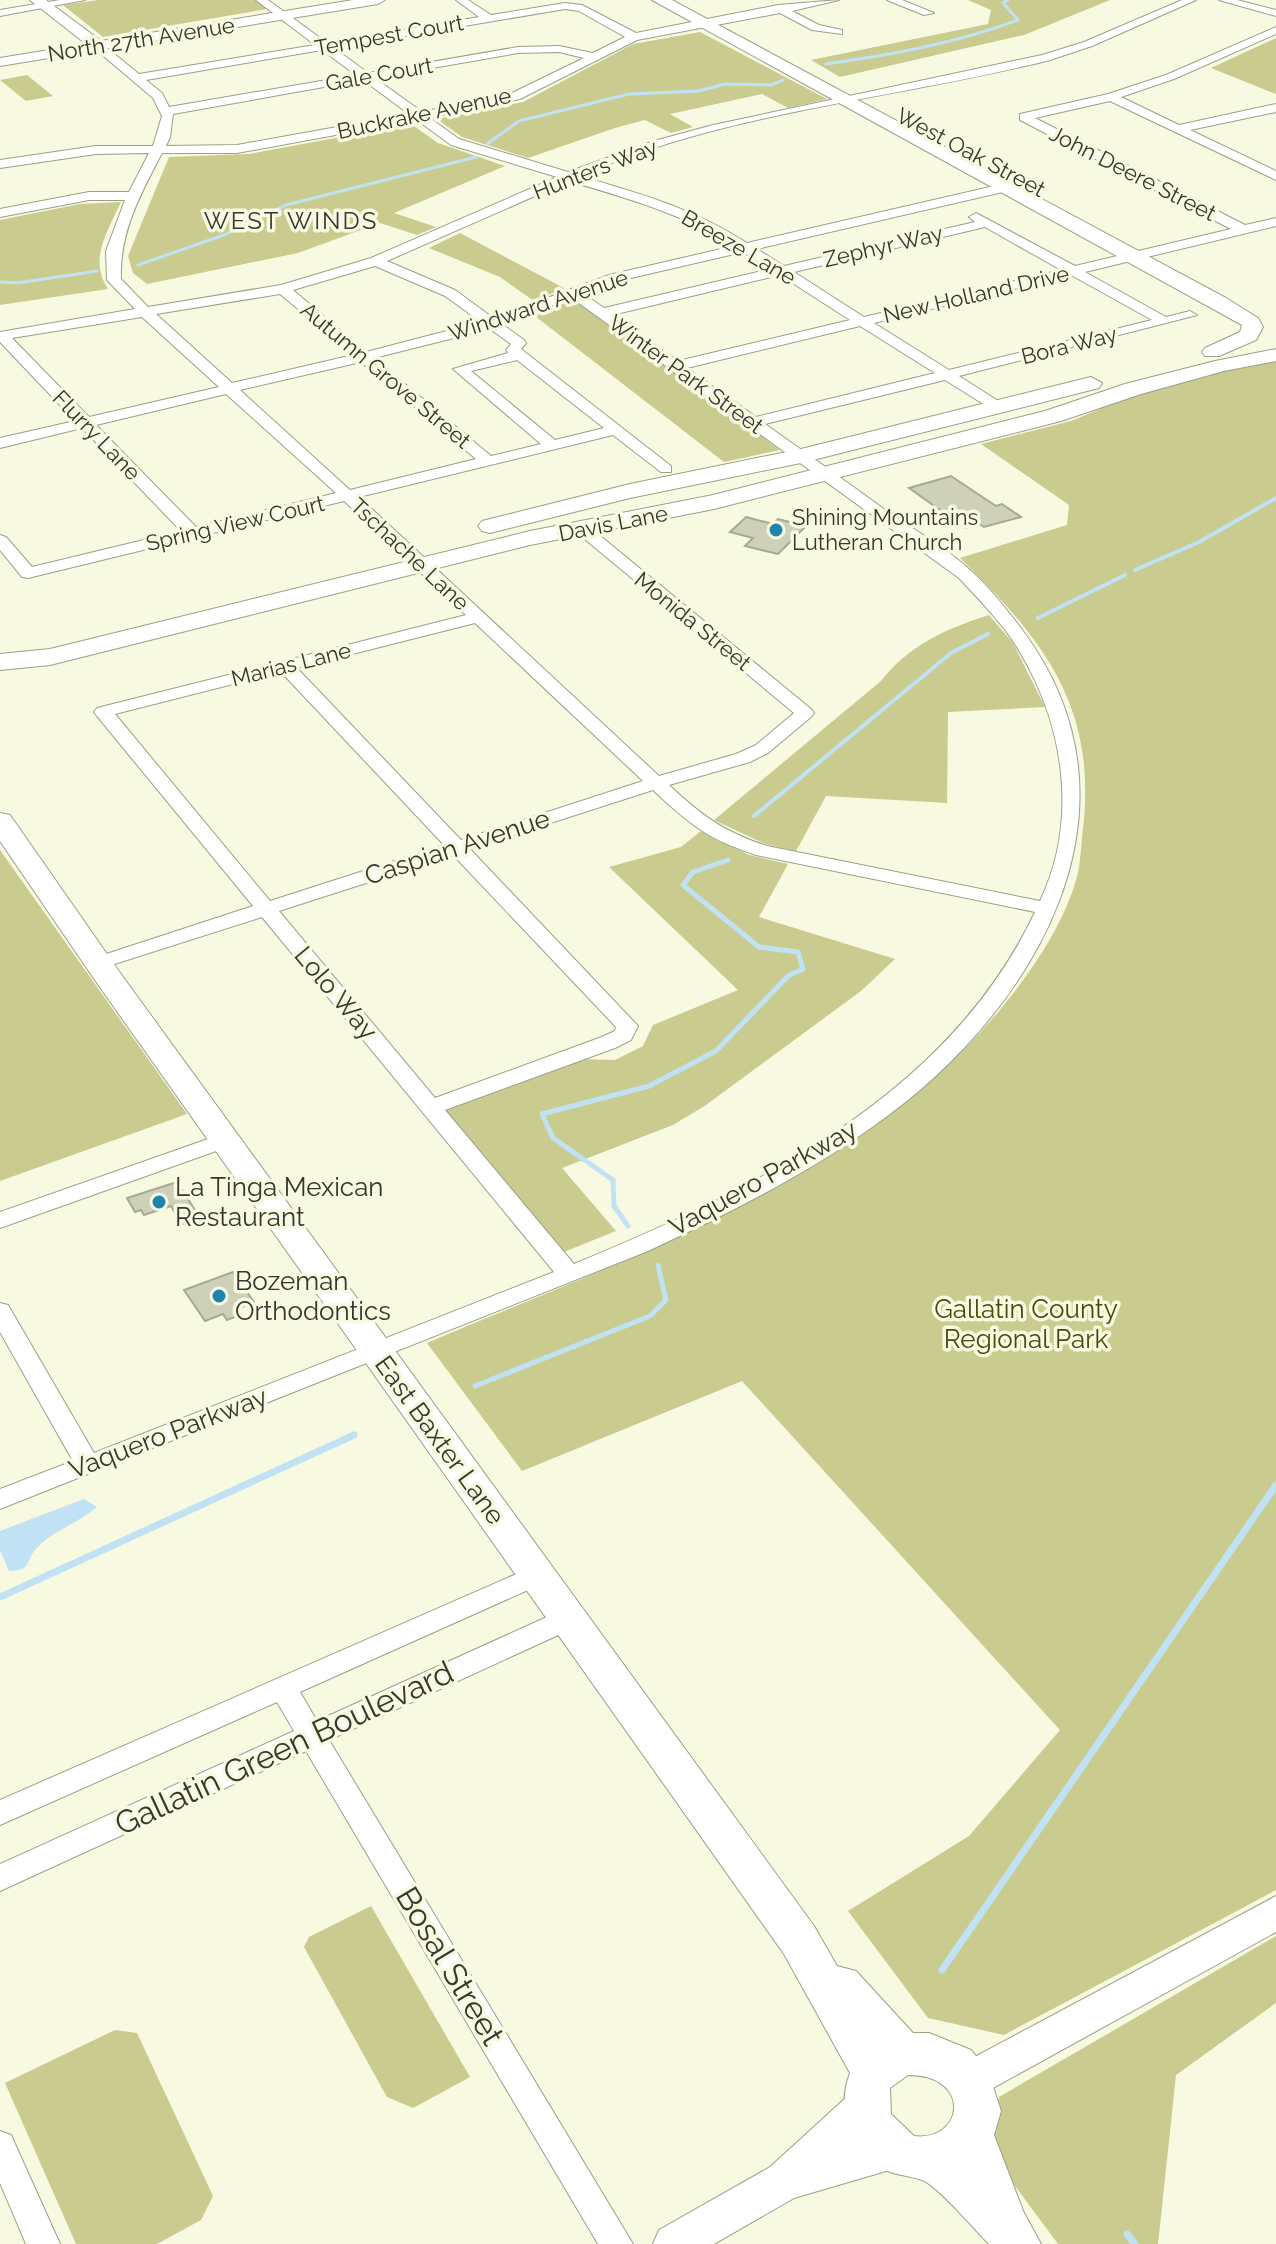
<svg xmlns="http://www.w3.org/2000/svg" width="1276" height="2244" font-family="Raleway,sans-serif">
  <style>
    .green { fill: #c9cc8e }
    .water { fill: #c1e2f4 }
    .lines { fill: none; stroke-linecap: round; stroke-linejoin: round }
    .stream-far3 { stroke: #c1e2f4; stroke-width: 3 }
    .stream-far2 { stroke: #c1e2f4; stroke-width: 4 }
    .stream-far1 { stroke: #c1e2f4; stroke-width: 5 }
    .stream { stroke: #c1e2f4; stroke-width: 7 }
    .building { fill: #ced0b9; stroke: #a7a993; stroke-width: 2 }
    .minor-casing { stroke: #9d9e88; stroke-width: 2 }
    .tertiary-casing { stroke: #9d9e88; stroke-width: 2 }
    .secondary-casing { stroke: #9d9e88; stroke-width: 2 }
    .minor { fill: #fff; fill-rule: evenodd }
    .tertiary { fill: #fff; fill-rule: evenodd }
    .secondary { fill: #fff; fill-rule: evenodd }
    .poi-dot { fill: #1f84ae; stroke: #f7f9e1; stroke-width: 3 }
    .labels { text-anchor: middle; stroke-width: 7; stroke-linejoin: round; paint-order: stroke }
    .far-street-label { font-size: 22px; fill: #37372e; stroke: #f7f9e1 }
    .far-poi-label { font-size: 22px; fill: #37372e; stroke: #f7f9e1; text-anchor: start }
    .far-neighbourhood-label { font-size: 24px; letter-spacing: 2px; fill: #37372e; stroke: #f7f9e1 }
    .street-label { font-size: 26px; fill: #37372e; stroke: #f7f9e1 }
    .poi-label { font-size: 26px; fill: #37372e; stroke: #f7f9e1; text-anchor: start }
    .park-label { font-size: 26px; fill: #4a4b0b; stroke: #f7f9e1 }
    .near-street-label { font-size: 32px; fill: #37372e; stroke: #f7f9e1 }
  </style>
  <rect width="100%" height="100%" fill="#f7f9e1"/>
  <g class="green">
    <path d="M98 0H255L267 9 103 37 63 5Z"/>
    <path d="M968 0H1110L1024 35 840 77 811 60 988 24 991 10Z"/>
    <path d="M700 32 827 99 788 108 762 94 670 114 693 127 671 133 645 120 615 128 528 158 462 137 437 119 523 102 633 44Z"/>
    <path d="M1276 38V94L1211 68Z"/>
    <path d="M27 75 53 96 26 101 0 80Z"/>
    <path d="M411 124 438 143 505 166 394 213 436 227 417 235 380 223 298 253 147 284 133 273 128 256 169 157 249 154Z"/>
    <path d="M121 202C108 231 88 259 108 289L0 305V220L80 204Z"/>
    <path d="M460 233 564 288 534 301 500 277 429 248Z"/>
    <path d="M571 298 780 450 724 462 531 313Z"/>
    <path d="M1264 360H1276V1890L1004 2035 928 2018 848 1911 969 1836 1060 1730 742 1381 522 1471 427 1343C508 1308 592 1277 671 1239 711 1221 749 1195 787 1173 820 1154 855 1137 886 1116 959 1065 1056 961 1078 873 1080 862 1081 849 1082 837 1099 710 1047 643 960 558L1067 525 1069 505 981 444 1071 421 1138 393Z"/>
    <path d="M989 615 1013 643 1045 707 948 712 947 803 826 796 796 851 765 844 714 820 881 681C908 646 947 628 989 615Z"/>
    <path d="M701 831 749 855 788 864 759 917 895 959 861 991 706 1105 673 1125 562 1168 616 1231 564 1252 441 1109 583 1059 615 1060 643 1046 653 1025 738 990 609 867 681 847Z"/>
    <path d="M0 850 187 1114 0 1181Z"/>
    <path d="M371 1906 470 2077 413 2108 387 2097 304 1947 309 1937Z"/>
    <path d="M1276 1936V2003L1176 2075 1158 2244H1058L992 2155 999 2097Z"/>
    <path d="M115 2030 137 2033 213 2196 201 2220 157 2244H76L5 2083Z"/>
  </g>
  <path class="water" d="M84 1499 97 1507C79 1523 51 1531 35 1550 25 1563 32 1570 9 1571L0 1550V1531Z"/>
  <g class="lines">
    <g class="stream-far3">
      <path d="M826 64C889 55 958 43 1018 20L1003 3 1008 0"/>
      <path d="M487 144 519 121 629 94 699 91 725 84 771 85 783 80"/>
      <path d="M138 265 224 235 286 205 476 157"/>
      <path d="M0 282 17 283 97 271"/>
    </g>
    <g class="stream-far2">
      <path d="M1135 570 1199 542 1276 498"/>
      <path d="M1038 618 1125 575"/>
      <path d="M754 816 951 653 988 634"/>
    </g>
    <g class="stream-far1">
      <path d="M628 1226 614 1206 613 1180 553 1138 542 1114 649 1086 716 1051 788 976 803 969 798 952 759 947 683 885 693 872 728 860"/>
      <path d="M475 1386 650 1316 666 1300 658 1265"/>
    </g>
    <g class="stream">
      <path d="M0 1597 354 1435"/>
      <path d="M942 1970 1276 1485"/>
      <path d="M1127 2234 1135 2244"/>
    </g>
  </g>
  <g class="building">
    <path d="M951 476 996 506 1002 504 1021 517 984 527 979 524 965 528 909 488Z"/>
    <path d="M746 517 773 524 778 519 806 526 778 554 745 546 753 538 730 532Z"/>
    <path d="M177 1182 200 1218 182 1224 171 1206 144 1215 141 1210 135 1212 127 1198Z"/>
    <path d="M233 1272 254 1302 237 1309 240 1315 227 1320 223 1314 205 1321 184 1290Z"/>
  </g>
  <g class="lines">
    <defs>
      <g id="minor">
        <path d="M60 0H85L0 16V10Z"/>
        <path d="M256 0H268L327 43 479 17 456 0H468L491 15 565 3 582 5 636 33 778 5 839 0 792 11 819 25 842 30V34L812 30 780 13 637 40 520 99 430 118 459 139 568 172 654 141 713 125 1042 55 1084 42 1182 0H1196L1092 46 1050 60C895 99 728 111 580 176 644 195 690 207 747 243L1029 178 1033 179V185L757 249 784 266 975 222 969 217 976 213 1075 266 1231 229 1020 120V114L1108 94 1166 75 1276 27V34L1174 79 1121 97 1179 125 1276 104V112L1190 130 1276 171V180L1110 101 1035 118 1245 225 1276 218V226L1085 272 1166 317 1190 311 1197 315 959 376 1003 404V410H993L945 380 765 424C806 453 847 482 888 512 916 531 948 549 972 572 991 589 1008 611 1023 631 1156 810 1033 1014 875 1125 804 1176 727 1214 648 1251L0 1509V1489L73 1461 0 1332V1303L8 1305 94 1453 554 1272 262 917 105 967 98 969 88 963 91 959 253 906 97 716 94 712 97 708 466 615 344 501 28 578 22 577 0 550V535L6 537 32 567 181 531 82 428 0 448V438L75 421 0 342V332L135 309 107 280 106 251 125 200H89L0 217V209L89 192H129L149 153 96 154 0 168V160L96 146H153L162 116 153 98 94 48V44H102L139 74 315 45ZM565 9 579 11 625 37 593 53 559 46 518 47 368 73 334 48ZM322 50 356 75 169 107 162 93 146 80ZM559 52 584 58 512 93 422 112 375 78 518 53ZM363 80 409 114 237 145 166 146 170 137 173 114ZM417 120 451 145 557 177 371 258 281 285 148 307 121 279C119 233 141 193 162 153H237ZM569 181C629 199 681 213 734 246L609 275 493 318 455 290 387 261ZM985 227 1061 270 864 317 794 272ZM743 252 770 269 604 308 584 294 618 281ZM375 266 445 296 481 322 366 352 293 290ZM780 275 850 320 678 361 612 315ZM1071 275 1152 320 949 370 874 323ZM280 294 353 355 232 383 156 314ZM572 298 959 578C981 602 1005 625 1021 654 1065 728 1078 822 1040 901L767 846C724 832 702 816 669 785L750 762 768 753 811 717 814 713 811 709 587 525H575V531L794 713 756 745 736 754 659 776 359 497 613 435 661 472H671V466L521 349 526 343 524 340 502 324ZM142 317 219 387 89 417 12 338ZM860 326 935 373 756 417 687 368ZM490 329 511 344 506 350 508 353 453 369 541 444 491 456 374 358ZM517 360 604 428 555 440 471 371ZM361 362 476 459 350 490 240 390ZM226 394 336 493 196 527 96 425ZM475 623 643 781 461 840 297 668ZM281 672 444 845 270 901 115 714ZM653 790C690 825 708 839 756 855L1035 912C948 1097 753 1190 574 1264L445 1110 615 1048 631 1040 638 1026 470 849ZM453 855 616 1027 615 1031 599 1038 435 1098 279 911Z"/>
        <path d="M887 0H902L934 13 924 15Z"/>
        <path d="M1219 0H1237L1276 10V16Z"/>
        <path d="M225 1133 233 1135 236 1140 233 1145 0 1228V1212Z"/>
        <path d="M537 1565 546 1568 550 1575 546 1582 300 1692 317 1721 558 1612 568 1608 578 1612 581 1619 578 1626 329 1740 633 2244H598L306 1751 0 1891V1864L294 1731 277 1702 0 1825V1800Z"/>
        <path d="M0 2131 11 2135 60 2244H26L0 2183Z"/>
      </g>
      <g id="tertiary">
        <path d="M30 0H46L101 41 353 0H385L378 4 0 66V58L86 44Z"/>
        <path d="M1276 1896V1932L982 2094 968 2099 954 2094 948 2081 954 2068Z"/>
        <path d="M864 2088 878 2094 884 2107 878 2120 855 2142 896 2131 910 2136 916 2150 910 2164 794 2198 714 2244H653L659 2230 770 2167 850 2094Z"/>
      </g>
      <g id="secondary">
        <path d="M652 0H672L1226 298 1258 318 1263 327 1256 340 1219 356H1205L1202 352 1205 348 1240 332 1242 325Z"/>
        <path d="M1276 349V361L1224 371 1141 394 1061 421 714 509 530 545 50 665 0 670V654L50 649 530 531 713 495 1045 411 1125 384 1215 361Z"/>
        <path d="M1091 377 1102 383 1099 388 801 463 630 498 490 533 482 531 478 526 482 521 630 484 801 449Z"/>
        <path d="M0 813 10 815 123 977 814 1926 837 1966 856 1971 913 2033H929L971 2050 988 2071 1001 2111 994 2135 1024 2213 1041 2244H989C973 2228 944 2193 926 2182 916 2176 897 2176 885 2170 851 2152 836 2108 850 2073L784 1954 97 983 0 841ZM908 2075C973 2075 964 2142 914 2136L891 2114 890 2088Z"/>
      </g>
    </defs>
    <use href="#minor" class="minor-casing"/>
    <use href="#tertiary" class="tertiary-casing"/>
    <use href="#secondary" class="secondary-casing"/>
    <use href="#minor" class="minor"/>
    <use href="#tertiary" class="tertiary"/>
    <use href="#secondary" class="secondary"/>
  </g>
  <g class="poi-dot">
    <circle cx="776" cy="530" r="8"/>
    <circle cx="159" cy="1202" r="8"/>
    <circle cx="219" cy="1296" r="8"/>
  </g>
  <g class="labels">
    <g class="far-street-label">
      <text transform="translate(389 35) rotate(-10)" y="8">Tempest Court</text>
      <text transform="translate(141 39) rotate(-9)" y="8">North 27th Avenue</text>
      <text transform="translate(379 74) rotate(-10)" y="8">Gale Court</text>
      <text transform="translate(424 113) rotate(-12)" y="8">Buckrake Avenue</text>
      <text transform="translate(971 152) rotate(28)" y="8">West Oak Street</text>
      <text transform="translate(595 169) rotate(-21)" y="8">Hunters Way</text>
      <text transform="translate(1133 173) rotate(27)" y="8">John Deere Street</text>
      <text transform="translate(883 246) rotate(-13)" y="8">Zephyr Way</text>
      <text transform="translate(739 247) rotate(30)" y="8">Breeze Lane</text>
      <text transform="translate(976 294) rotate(-13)" y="8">New Holland Drive</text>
      <text transform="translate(538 305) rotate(-18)" y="8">Windward Avenue</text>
      <text transform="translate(1069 345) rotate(-14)" y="8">Bora Way</text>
      <text transform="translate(686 374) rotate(36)" y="8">Winter Park Street</text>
      <text transform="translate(386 375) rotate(40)" y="8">Autumn Grove Street</text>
      <text transform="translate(97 435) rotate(46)" y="8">Flurry Lane</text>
      <text transform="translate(235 523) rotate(-13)" y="8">Spring View Court</text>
      <text transform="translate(613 523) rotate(-11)" y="8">Davis Lane</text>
      <text transform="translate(410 554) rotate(43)" y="8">Tschache Lane</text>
      <text transform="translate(693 621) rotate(39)" y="8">Monida Street</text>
      <text transform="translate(291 664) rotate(-14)" y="8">Marias Lane</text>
    </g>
    <g class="far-poi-label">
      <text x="792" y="525">Shining Mountains<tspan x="792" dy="25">Lutheran Church</tspan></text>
    </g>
    <g class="far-neighbourhood-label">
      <text x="291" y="229">WEST WINDS</text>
    </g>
    <g class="street-label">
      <text transform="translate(457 847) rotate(-18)" y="9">Caspian Avenue</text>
      <text transform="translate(336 993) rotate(50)" y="9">Lolo Way</text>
      <text transform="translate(763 1178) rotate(-29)" y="9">Vaquero Parkway</text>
      <text transform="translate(168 1433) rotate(-21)" y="9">Vaquero Parkway</text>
      <text transform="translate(440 1440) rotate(54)" y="9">East Baxter Lane</text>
    </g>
    <g class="poi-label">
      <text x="175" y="1196">La Tinga Mexican<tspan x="175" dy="30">Restaurant</tspan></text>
      <text x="235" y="1290">Bozeman<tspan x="235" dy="30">Orthodontics</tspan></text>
    </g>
    <g class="park-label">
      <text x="1026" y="1318">Gallatin County<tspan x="1026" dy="30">Regional Park</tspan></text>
    </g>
    <g class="near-street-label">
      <text transform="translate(284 1748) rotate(-25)" y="11">Gallatin Green Boulevard</text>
      <text transform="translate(450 1966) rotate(59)" y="11">Bosal Street</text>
    </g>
  </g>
</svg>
